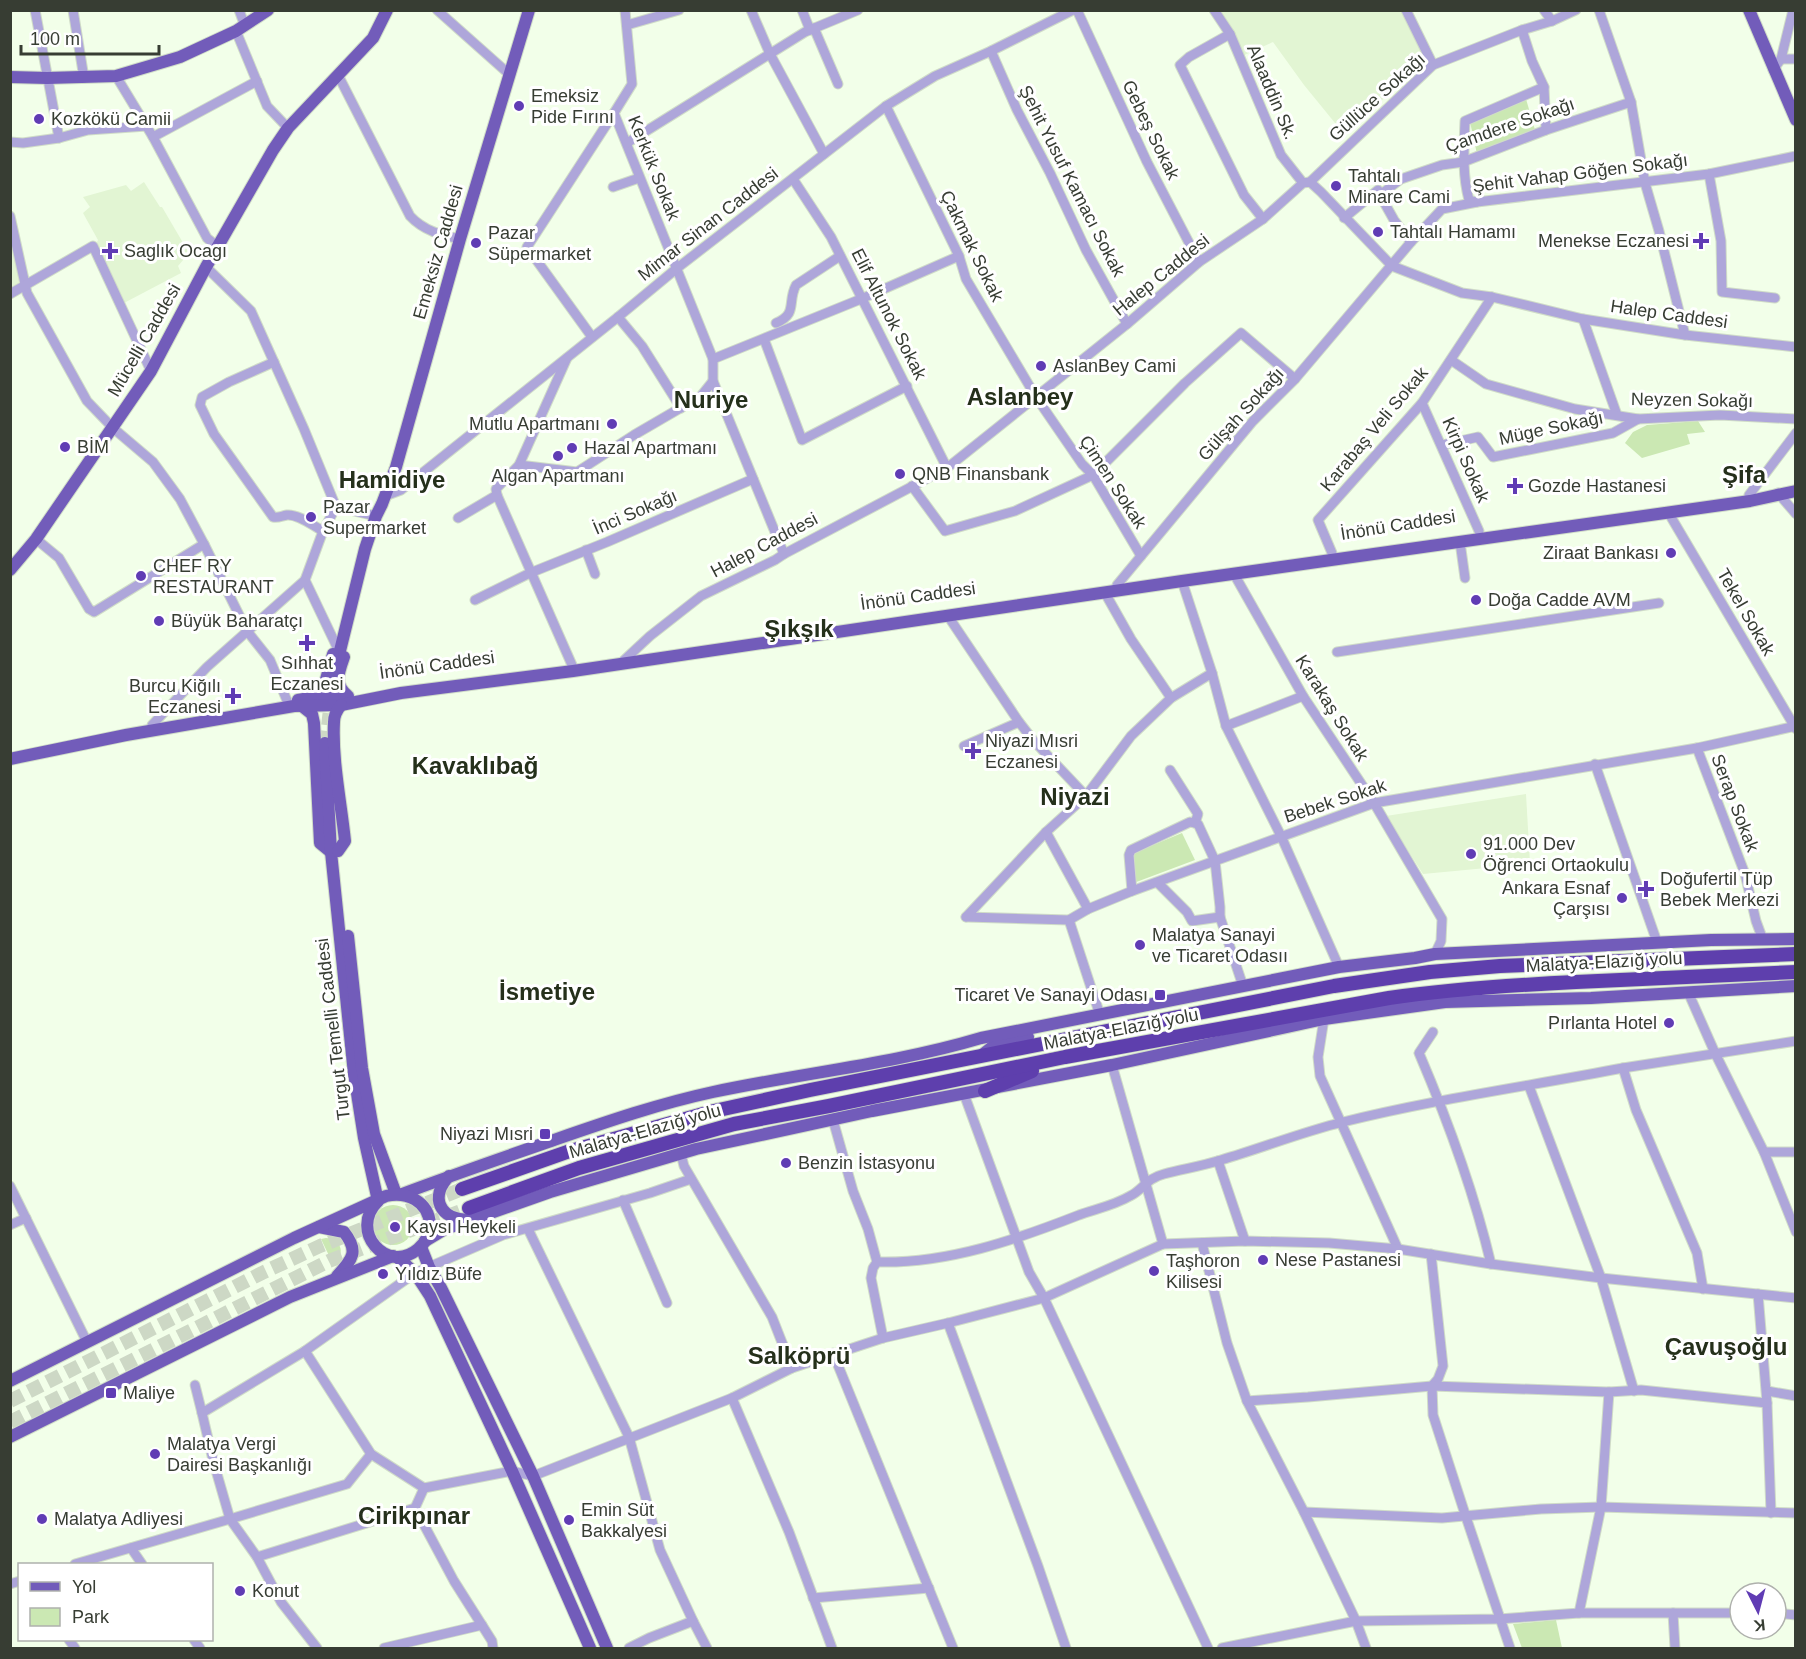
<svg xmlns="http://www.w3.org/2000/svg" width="1806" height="1659" font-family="Helvetica,sans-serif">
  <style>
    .built { fill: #e2f5d3 }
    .green { fill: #cbe8b3 }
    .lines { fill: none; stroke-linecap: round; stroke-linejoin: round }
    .major-tunnel { stroke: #cdd8c5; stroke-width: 12; stroke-dasharray: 12 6; stroke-linecap: butt }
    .highway-tunnel { stroke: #cdd8c5; stroke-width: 14; stroke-dasharray: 14 7; stroke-linecap: butt }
    .minor-casing { stroke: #d0dcc8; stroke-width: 11 }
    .major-casing { stroke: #d0dcc8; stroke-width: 14 }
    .highway-casing { stroke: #d0dcc8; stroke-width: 16 }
    .minor { stroke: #aea6da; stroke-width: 9 }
    .major { stroke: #725cba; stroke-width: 12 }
    .highway { stroke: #5e3fad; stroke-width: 14 }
    .poi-dot { fill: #603cb4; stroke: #fff; stroke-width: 2 }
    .labels { text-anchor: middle; stroke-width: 6; stroke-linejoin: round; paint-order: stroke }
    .street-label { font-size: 18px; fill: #373d33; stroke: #fff }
    .poi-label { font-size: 18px; fill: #373d33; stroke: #fff; text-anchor: start }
    .district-label { font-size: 24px; font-weight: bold; fill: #25301b; stroke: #fff }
  </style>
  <rect width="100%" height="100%" fill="#f2ffe9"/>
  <g class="built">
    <path d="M1216 11H1401L1423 55 1419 67 1344 134 1304 85 1273 42 1240 57Z"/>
    <path d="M144 182 160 207H162L189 253 178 266 181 273 124 303 97 242 98 240 83 213 90 207 83 197 126 185 131 191Z"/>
    <path d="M10 240 21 284 10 291Z"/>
    <path d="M1526 794 1530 864 1423 874 1386 816Z"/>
  </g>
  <g class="green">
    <path d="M1526 99 1535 130 1477 154 1470 122Z"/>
    <path d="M1698 421 1705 432 1687 434 1690 444 1642 458 1625 443 1633 432 1647 425Z"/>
    <path d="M1182 833 1195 860 1131 884 1127 856Z"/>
    <circle cx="393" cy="1225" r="20"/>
    <path d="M326 1238C342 1239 346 1255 333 1264L321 1239Z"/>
    <path d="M1556 1620 1562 1648H1522L1513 1624Z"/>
  </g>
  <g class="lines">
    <path class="major-tunnel" d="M325 743 333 676 336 665"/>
    <g class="highway-tunnel">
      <path d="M10 1401 262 1273 320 1246 462 1189"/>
      <path d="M10 1422 329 1261 469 1208"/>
    </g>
    <defs>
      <g id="minor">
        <path d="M35 10 59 138"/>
        <path d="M73 10 84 78"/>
        <path d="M239 10 245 26"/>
        <path d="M437 10 510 75"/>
        <path d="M625 10 632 84 614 113 713 359V381L784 554"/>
        <path d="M751 10 770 54 824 154"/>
        <path d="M802 10 810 30"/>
        <path d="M1077 10 1147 162 1199 262"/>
        <path d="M1214 10 1230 34 1281 155 1303 183"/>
        <path d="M1406 10 1433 65"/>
        <path d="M1544 10 1552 21"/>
        <path d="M1599 10 1631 102 1645 183 1659 231 1685 335"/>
        <path d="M627 25 679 10"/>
        <path d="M814 28 838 84"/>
        <path d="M1522 30 1532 61 1544 87 1546 130"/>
        <path d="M236 31 267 106 288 128"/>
        <path d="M1230 34 1189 57 1180 65 1244 195 1263 219"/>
        <path d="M991 51 1017 110 1050 173 1086 250 1127 324"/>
        <path d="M1781 59H1796"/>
        <path d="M1773 70 1781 59 1793 10"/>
        <path d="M338 75 410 216C424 231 441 235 460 239"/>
        <path d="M116 76 153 137 207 238 218 247"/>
        <path d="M886 106 959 256 966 279 1036 397 1082 464 1093 475 1141 556"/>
        <path d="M153 137 257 81"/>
        <path d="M10 142 23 143 59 138 88 130 147 126"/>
        <path d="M627 143 805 32 858 10"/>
        <path d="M1709 174 1721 241 1722 292 1775 298"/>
        <path d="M793 179 831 237 947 468"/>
        <path d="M1310 182 1433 65 1522 30 1552 21 1576 10"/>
        <path d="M613 187 639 178"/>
        <path d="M1380 195 1394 220 1411 242"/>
        <path d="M1477 202 1469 200C1462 174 1464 148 1465 121L1544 87"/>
        <path d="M10 216 27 293 87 401 113 428 153 462 180 499 204 544 247 631 270 660 288 703"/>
        <path d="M1344 218 1378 190 1380 195 1401 179 1442 165 1463 162 1546 130 1631 102"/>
        <path d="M206 267 251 311 304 429 336 507 376 516"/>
        <path d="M10 294 93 246 151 371"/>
        <path d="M618 317 642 346 681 408"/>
        <path d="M1583 319 1617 415"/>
        <path d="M776 323C798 314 787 302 796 285L840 256"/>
        <path d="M592 337 527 247 614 113"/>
        <path d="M764 339 802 440 907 386"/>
        <path d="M567 358 519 465 496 489 497 495 572 665"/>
        <path d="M713 359 861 299 959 256"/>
        <path d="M1451 360 1486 384 1575 409 1638 419 1720 415 1796 419"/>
        <path d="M274 362 229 382 202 397 200 405 214 434 273 517C279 518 281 516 287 515 299 514 313 526 323 531"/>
        <path d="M1422 403 1479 531"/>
        <path d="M1442 445 1478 437 1493 457 1613 433 1638 419"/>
        <path d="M519 465 577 472 634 435 701 396 713 381"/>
        <path d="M912 486 945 531 1015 511 1093 475 1185 383 1241 333 1295 379"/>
        <path d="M1778 493 1796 514"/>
        <path d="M1749 495 1796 433"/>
        <path d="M385 496 401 490 618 317 676 269 886 106 935 76 991 51 1073 10"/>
        <path d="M1668 512 1796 729"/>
        <path d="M458 518 497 495"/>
        <path d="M36 539 59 558 89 609 94 612 204 544"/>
        <path d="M1460 542 1465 578"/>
        <path d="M586 550 595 574"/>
        <path d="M1332 553 1318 520 1422 403 1492 297"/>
        <path d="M1234 574 1303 696 1374 803 1442 919 1441 941 1435 954"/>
        <path d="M305 580 336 645"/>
        <path d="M1117 585 1253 421 1295 379 1411 242 1442 209 1477 202 1709 174 1796 156"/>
        <path d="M1105 593 1131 639 1171 698"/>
        <path d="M475 600 530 573 607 542 753 479"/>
        <path d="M948 616 1019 722 964 746"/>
        <path d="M1337 652 1659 603"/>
        <path d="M621 663 650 636 701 596 775 560 784 554 947 468 1127 324 1199 262 1263 219 1303 183 1310 182 1321 192 1392 266 1462 293 1492 297 1583 319 1685 335 1796 347"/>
        <path d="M1212 673 1226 726 1281 836 1339 967"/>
        <path d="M152 725 207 667 305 580 323 531 336 507"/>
        <path d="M1226 726 1303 696"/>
        <path d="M1697 748 1745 874 1756 921 1763 940"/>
        <path d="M1595 764 1657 942"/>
        <path d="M1170 770 1198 814 1195 823"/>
        <path d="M1086 796 1131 736 1171 698 1212 673 1182 581"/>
        <path d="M1046 832 1088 909"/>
        <path d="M1158 883 1187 912 1192 921 1220 917 1243 986"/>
        <path d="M1132 891 1129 855 1131 850 1190 822 1198 824 1215 861 1220 907V917"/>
        <path d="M966 917 1069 920 1088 909 1132 891 1374 803 1697 748 1796 726"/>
        <path d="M966 917 1046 832 1086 796 1033 740 1019 722"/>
        <path d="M1069 920 1100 1015"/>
        <path d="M1688 992 1715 1053 1764 1152 1796 1232"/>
        <path d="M1324 1019 1318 1057 1320 1076 1398 1249"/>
        <path d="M1433 1032 1419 1053C1448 1121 1474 1192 1491 1264"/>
        <path d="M1112 1065 1163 1244"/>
        <path d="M1623 1068 1796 1041"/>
        <path d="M1529 1086 1601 1278 1634 1391"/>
        <path d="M964 1094 1029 1272 1044 1298 1208 1648"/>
        <path d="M833 1120 853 1191 868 1229 877 1262"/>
        <path d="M1764 1152H1796"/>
        <path d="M681 1154 684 1166 772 1317 792 1368"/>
        <path d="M1218 1161 1245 1241"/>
        <path d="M10 1186 87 1342"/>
        <path d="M623 1200 667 1303"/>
        <path d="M10 1225 26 1218"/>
        <path d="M528 1229 629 1437 660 1550 693 1621"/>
        <path d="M1202 1243 1227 1343 1247 1401 1304 1512 1356 1621 1366 1648"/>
        <path d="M1431 1254 1443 1366 1438 1379 1432 1386 1433 1415 1465 1514 1510 1648"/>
        <path d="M1758 1294 1767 1403 1771 1513"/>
        <path d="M948 1323 1038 1566 1066 1648"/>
        <path d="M883 1338 871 1278 873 1268 877 1262C947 1264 1015 1240 1079 1215 1096 1209 1115 1205 1130 1196 1144 1189 1145 1179 1164 1174 1183 1169 1202 1166 1221 1160 1262 1148 1302 1132 1343 1122 1435 1099 1530 1086 1623 1068L1636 1110 1697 1253 1703 1289"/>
        <path d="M305 1351 371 1454 424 1488 512 1471 533 1476 732 1398 792 1368 883 1338 948 1323 1044 1298 1163 1244 1245 1241 1329 1243 1398 1249 1491 1264 1601 1278 1796 1298"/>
        <path d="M833 1353 953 1648"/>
        <path d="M195 1385 202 1413"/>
        <path d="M1767 1391 1796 1396"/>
        <path d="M732 1398 789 1532 832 1648"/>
        <path d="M1247 1401 1308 1397 1432 1386 1609 1392 1641 1390 1767 1403"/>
        <path d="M371 1454 347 1484 230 1519 213 1460 202 1413 305 1351 415 1273 503 1235 650 1193 691 1179"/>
        <path d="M415 1508 424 1488"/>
        <path d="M1304 1512 1442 1518 1541 1509 1601 1507 1796 1513"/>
        <path d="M131 1548 142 1564"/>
        <path d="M257 1557 281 1602 317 1648"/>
        <path d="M75 1564 230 1519 257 1557 415 1508 454 1581 492 1641 493 1648"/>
        <path d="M10 1584 20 1581"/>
        <path d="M813 1598 929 1588"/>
        <path d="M1579 1613H1740"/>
        <path d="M1673 1613 1675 1648"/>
        <path d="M1776 1613 1796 1615"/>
        <path d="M69 1640 75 1648"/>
        <path d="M194 1640 200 1648"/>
        <path d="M384 1648 482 1625"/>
        <path d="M629 1648 649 1638 693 1621 707 1648"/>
        <path d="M1222 1648 1356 1621 1499 1619 1579 1613 1601 1507 1609 1392"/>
      </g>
      <g id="major">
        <path d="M1749 10 1796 120"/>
        <path d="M10 77 47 78 116 76 180 57 236 31 268 10"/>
        <path d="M10 570 36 539 151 371 206 267 273 150 288 128 373 38 387 10"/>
        <path d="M344 657C339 671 333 685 348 696"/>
        <path d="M337 663 365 549 376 516 382 504 396 467 460 239 529 10"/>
        <path d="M315 697 325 683 333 654"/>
        <path d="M298 700 315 697 346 696"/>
        <path d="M302 706 312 714 314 723 320 843 331 852"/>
        <path d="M325 743 331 852 354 1074 364 1138 378 1201"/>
        <path d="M10 759 126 735 294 706 341 705 401 693 573 671 1182 581 1750 501 1796 491"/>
        <path d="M338 851 345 841C341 802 332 761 334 722 334 715 337 710 341 705"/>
        <path d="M348 936 362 1068 374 1134 396 1194"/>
        <path d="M982 1055 996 1044 1028 1037"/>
        <path d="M449 1176C429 1198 440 1219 468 1220"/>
        <path d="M402 1194C450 1176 499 1159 548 1142 603 1123 657 1104 713 1092 802 1073 894 1064 981 1038L1339 967 1415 958 1435 954 1711 940 1796 939"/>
        <path d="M319 1227 344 1232C359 1251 353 1259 337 1276"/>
        <path d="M425 1241 445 1229 550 1192 696 1149 872 1111 1112 1065 1324 1019 1445 1002 1591 998 1796 986"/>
        <path d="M421 1247 429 1267 441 1288 533 1476 607 1648"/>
        <path d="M397 1257 415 1273 430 1296 512 1471 590 1648"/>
        <path d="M10 1381 294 1238 386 1196C406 1191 429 1201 430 1225 430 1234 425 1243 418 1249 387 1275 348 1231 378 1201"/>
        <path d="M10 1437 290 1297 393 1256"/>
      </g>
      <g id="highway">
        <path d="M985 1091 1032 1071"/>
        <path d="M462 1189 567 1152 714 1111 810 1090 1334 986 1430 972 1500 966 1796 954"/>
        <path d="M469 1208 579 1168 734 1124 829 1106 1065 1057 1389 998C1451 989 1514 985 1576 982 1649 978 1722 975 1796 972"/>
      </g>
    </defs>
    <use href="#minor" class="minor-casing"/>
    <use href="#major" class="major-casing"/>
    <use href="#highway" class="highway-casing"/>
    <use href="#minor" class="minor"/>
    <use href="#major" class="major"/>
    <use href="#highway" class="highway"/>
  </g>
  <g class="poi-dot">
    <circle cx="519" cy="106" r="6"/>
    <circle cx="39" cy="119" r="6"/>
    <circle cx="1336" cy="186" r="6"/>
    <circle cx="1378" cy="232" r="6"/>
    <path d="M1698 232h6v6h6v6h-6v6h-6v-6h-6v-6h6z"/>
    <circle cx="476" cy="243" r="6"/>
    <path d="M107 242h6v6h6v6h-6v6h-6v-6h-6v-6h6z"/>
    <circle cx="1041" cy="366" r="6"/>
    <circle cx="612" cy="424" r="6"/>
    <circle cx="65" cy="447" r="6"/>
    <circle cx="572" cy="448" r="6"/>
    <circle cx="558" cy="456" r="6"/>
    <circle cx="900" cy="474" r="6"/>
    <path d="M1512 477h6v6h6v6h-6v6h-6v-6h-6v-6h6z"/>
    <circle cx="311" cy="517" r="6"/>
    <circle cx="1671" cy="553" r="6"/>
    <circle cx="141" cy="576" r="6"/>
    <circle cx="1476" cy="600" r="6"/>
    <circle cx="159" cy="621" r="6"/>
    <path d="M304 634h6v6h6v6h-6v6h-6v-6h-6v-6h6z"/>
    <path d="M230 687h6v6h6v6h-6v6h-6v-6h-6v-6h6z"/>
    <path d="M970 742h6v6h6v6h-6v6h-6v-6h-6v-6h6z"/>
    <circle cx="1471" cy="854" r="6"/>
    <path d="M1643 880h6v6h6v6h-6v6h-6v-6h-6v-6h6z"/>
    <circle cx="1622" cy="898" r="6"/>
    <circle cx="1140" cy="945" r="6"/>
    <rect x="1154" y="989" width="12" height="12" rx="3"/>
    <circle cx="1669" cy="1023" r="6"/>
    <rect x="539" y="1128" width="12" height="12" rx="3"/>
    <circle cx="786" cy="1163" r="6"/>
    <circle cx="395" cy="1227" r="6"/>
    <circle cx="1263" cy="1260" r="6"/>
    <circle cx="1154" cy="1271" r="6"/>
    <circle cx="383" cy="1274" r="6"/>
    <rect x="105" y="1387" width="12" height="12" rx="3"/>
    <circle cx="155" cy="1454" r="6"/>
    <circle cx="42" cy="1519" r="6"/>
    <circle cx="569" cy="1520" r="6"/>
    <circle cx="240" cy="1591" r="6"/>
  </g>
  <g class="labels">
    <g class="street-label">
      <text transform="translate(1272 92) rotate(67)" y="6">Alaaddin Sk.</text>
      <text transform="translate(1377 97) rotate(-42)" y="6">Güllüce Sokağı</text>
      <text transform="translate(1510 125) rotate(-19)" y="6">Çamdere Sokağı</text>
      <text transform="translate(1151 130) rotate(64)" y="6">Gebeş Sokak</text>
      <text transform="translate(654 168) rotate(68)" y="6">Kerkük Sokak</text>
      <text transform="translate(1580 173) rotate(-7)" y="6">Şehit Vahap Göğen Sokağı</text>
      <text transform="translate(1072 181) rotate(63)" y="6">Şehit Yusuf Kamacı Sokak</text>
      <text transform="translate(708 224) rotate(-38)" y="6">Mimar Sinan Caddesi</text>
      <text transform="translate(972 246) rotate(64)" y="6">Çakmak Sokak</text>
      <text transform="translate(438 252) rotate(-74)" y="6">Emeksiz Caddesi</text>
      <text transform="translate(1161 275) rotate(-39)" y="6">Halep Caddesi</text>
      <text transform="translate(889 314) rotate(63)" y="6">Elif Altunok Sokak</text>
      <text transform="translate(1669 314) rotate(8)" y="6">Halep Caddesi</text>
      <text transform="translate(144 340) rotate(-60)" y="6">Mücelli Caddesi</text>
      <text transform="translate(1692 400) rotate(1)" y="6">Neyzen Sokağı</text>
      <text transform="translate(1241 414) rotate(-48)" y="6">Gülşah Sokağı</text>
      <text transform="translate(1551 428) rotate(-12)" y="6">Müge Sokağı</text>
      <text transform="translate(1374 429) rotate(-50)" y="6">Karabaş Veli Sokak</text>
      <text transform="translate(1466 460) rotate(66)" y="6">Kirpi Sokak</text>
      <text transform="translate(1113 482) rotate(57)" y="6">Çimen Sokak</text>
      <text transform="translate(635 512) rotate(-23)" y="6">İnci Sokağı</text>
      <text transform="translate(1398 525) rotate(-9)" y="6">İnönü Caddesi</text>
      <text transform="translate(764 545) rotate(-28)" y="6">Halep Caddesi</text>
      <text transform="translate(918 596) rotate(-8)" y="6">İnönü Caddesi</text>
      <text transform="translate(1746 612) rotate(60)" y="6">Tekel Sokak</text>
      <text transform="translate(437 665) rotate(-8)" y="6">İnönü Caddesi</text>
      <text transform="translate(1332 708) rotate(58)" y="6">Karakaş Sokak</text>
      <text transform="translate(1335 801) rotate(-18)" y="6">Bebek Sokak</text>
      <text transform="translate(1735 803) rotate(69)" y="6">Serap Sokak</text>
      <text transform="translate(1604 962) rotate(-3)" y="6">Malatya-Elazığ yolu</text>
      <text transform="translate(333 1029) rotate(-97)" y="6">Turgut Temelli Caddesi</text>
      <text transform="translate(1121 1029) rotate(-11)" y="6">Malatya-Elazığ yolu</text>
      <text transform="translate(645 1131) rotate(-16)" y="6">Malatya-Elazığ yolu</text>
    </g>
    <g class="poi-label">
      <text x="531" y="102">Emeksiz<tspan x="531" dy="21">Pide Fırını</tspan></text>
      <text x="51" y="125">Kozkökü Camii</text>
      <text x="1348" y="182">Tahtalı<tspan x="1348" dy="21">Minare Cami</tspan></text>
      <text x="1390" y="238">Tahtalı Hamamı</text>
      <text x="488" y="239">Pazar<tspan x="488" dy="21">Süpermarket</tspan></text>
      <text x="1689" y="247" text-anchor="end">Menekse Eczanesi</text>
      <text x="124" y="257">Saglık Ocagı</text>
      <text x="1053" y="372">AslanBey Cami</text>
      <text x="600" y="430" text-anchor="end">Mutlu Apartmanı</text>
      <text x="77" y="453">BİM</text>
      <text x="584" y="454">Hazal Apartmanı</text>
      <text x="912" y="480">QNB Finansbank</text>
      <text x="558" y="482" text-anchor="middle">Algan Apartmanı</text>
      <text x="1528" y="492">Gozde Hastanesi</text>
      <text x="323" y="513">Pazar<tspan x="323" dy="21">Supermarket</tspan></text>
      <text x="1659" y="559" text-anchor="end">Ziraat Bankası</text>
      <text x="153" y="572">CHEF RY<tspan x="153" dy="21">RESTAURANT</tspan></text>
      <text x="1488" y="606">Doğa Cadde AVM</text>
      <text x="171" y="627">Büyük Baharatçı</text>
      <text x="307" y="669" text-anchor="middle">Sıhhat<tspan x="307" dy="21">Eczanesi</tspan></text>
      <text x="221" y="692" text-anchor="end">Burcu Kiğılı<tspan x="221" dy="21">Eczanesi</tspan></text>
      <text x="985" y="747">Niyazi Mısri<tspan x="985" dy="21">Eczanesi</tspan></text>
      <text x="1483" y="850">91.000 Dev<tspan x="1483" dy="21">Öğrenci Ortaokulu</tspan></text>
      <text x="1660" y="885">Doğufertil Tüp<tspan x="1660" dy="21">Bebek Merkezi</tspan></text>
      <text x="1610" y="894" text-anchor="end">Ankara Esnaf<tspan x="1610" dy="21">Çarşısı</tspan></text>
      <text x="1152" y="941">Malatya Sanayi<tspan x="1152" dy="21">ve Ticaret Odasıı</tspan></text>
      <text x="1148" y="1001" text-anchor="end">Ticaret Ve Sanayi Odası</text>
      <text x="1657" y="1029" text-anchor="end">Pırlanta Hotel</text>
      <text x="533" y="1140" text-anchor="end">Niyazi Mısri</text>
      <text x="798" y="1169">Benzin İstasyonu</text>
      <text x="407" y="1233">Kaysı Heykeli</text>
      <text x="1275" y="1266">Nese Pastanesi</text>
      <text x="1166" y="1267">Taşhoron<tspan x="1166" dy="21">Kilisesi</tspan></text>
      <text x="395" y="1280">Yıldız Büfe</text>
      <text x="123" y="1399">Maliye</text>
      <text x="167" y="1450">Malatya Vergi<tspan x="167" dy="21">Dairesi Başkanlığı</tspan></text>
      <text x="581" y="1516">Emin Süt<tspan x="581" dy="21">Bakkalyesi</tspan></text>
      <text x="54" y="1525">Malatya Adliyesi</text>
      <text x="252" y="1597">Konut</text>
    </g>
    <g class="district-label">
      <text x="1020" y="405">Aslanbey</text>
      <text x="711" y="408">Nuriye</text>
      <text x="1744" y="483">Şifa</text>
      <text x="392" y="488">Hamidiye</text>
      <text x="799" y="637">Şıkşık</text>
      <text x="475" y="774">Kavaklıbağ</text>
      <text x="1075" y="805">Niyazi</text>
      <text x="547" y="1000">İsmetiye</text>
      <text x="1726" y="1355">Çavuşoğlu</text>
      <text x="799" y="1364">Salköprü</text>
      <text x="414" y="1524">Cirikpınar</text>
    </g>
  </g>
  <rect width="1806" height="1659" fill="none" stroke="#373d33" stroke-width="24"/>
  <rect x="18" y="1563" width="195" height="78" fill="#ffffff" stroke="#afb1ad" stroke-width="1.5"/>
  <rect x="30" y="1582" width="30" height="9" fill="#725cba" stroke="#afb1ad" stroke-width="1.5"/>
  <text x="72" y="1593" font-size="18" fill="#373d33">Yol</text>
  <rect x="30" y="1608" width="30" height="18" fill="#cbe8b3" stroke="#afb1ad" stroke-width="1.5"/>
  <text x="72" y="1623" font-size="18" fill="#373d33">Park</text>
  <g transform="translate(1758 1611) rotate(174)"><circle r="28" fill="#ffffff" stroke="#afb1ad" stroke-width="1.5"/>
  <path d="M0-4.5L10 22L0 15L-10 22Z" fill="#603cb4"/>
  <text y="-9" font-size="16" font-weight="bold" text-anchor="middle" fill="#373d33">K</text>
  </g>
  <path d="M21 45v9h138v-9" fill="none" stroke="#373d33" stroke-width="3"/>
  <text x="30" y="45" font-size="18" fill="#373d33" stroke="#ffffff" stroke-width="4.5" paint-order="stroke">100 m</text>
</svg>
